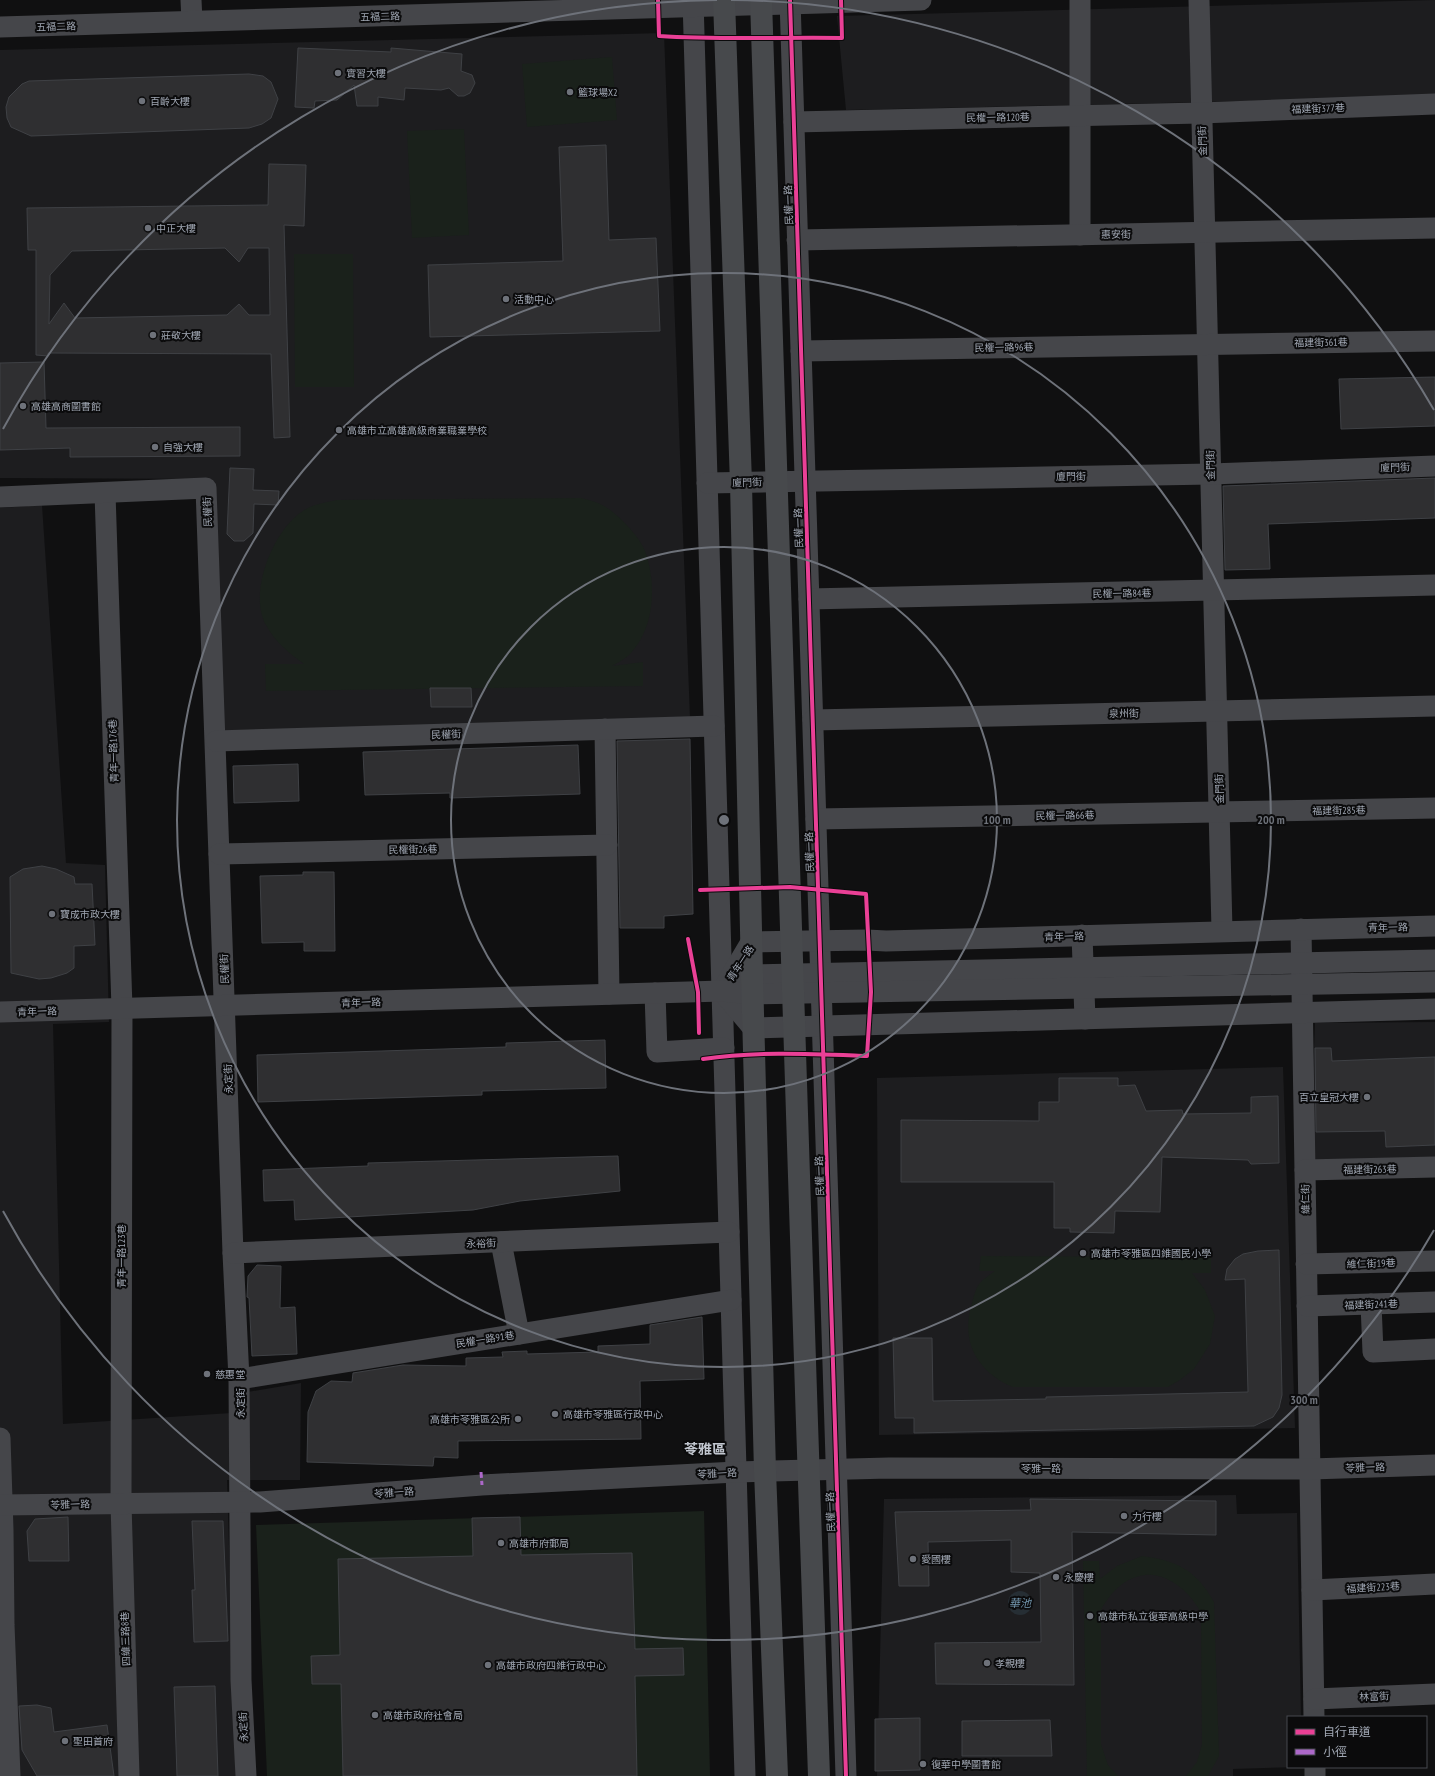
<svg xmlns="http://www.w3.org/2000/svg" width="1435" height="1776" font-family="'PT Sans Narrow','Noto Sans TC',sans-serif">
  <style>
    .built { fill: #1d1d1f }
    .green { fill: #1a211b }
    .water { fill: #262e34 }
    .building { fill: #2f2f31; stroke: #3f4145; fill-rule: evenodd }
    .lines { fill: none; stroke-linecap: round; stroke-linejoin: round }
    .minor { stroke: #45464a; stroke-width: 21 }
    .major { stroke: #47494c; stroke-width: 22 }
    .quiet { stroke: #ac68c9; stroke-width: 3; stroke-dasharray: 6 3; stroke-linecap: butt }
    .cycleway-casing { stroke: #0b0b0c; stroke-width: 6 }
    .cycleway { stroke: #ea4096; stroke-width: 4 }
    .ring { fill: none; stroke: #6e727a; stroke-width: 2 }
    .poi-dot { fill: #6e727a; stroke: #0b0b0c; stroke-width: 1.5 }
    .labels { text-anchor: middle; stroke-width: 4; stroke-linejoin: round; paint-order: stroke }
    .street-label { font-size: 10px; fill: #a0a7b3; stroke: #0b0b0c }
    .poi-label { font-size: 10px; fill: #a0a7b3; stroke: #0b0b0c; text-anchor: start }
    .water-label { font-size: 11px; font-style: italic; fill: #7499b1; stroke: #0b0b0c }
    .district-label { font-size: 14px; font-weight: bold; fill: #c1c6cf; stroke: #0b0b0c }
    .centre { fill: #6e727a; stroke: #0b0b0c; stroke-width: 2 }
    .ring-label { font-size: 12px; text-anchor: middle; font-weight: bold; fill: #6e727a; stroke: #0b0b0c; stroke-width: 4; stroke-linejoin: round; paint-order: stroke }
  </style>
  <rect width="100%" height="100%" fill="#101011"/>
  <g class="built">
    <path d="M1435 0V97L846 110 837 16Z"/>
    <path d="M664 33 690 718 222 731 212 479 0 478V50Z"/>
    <path d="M42 505 66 863 105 865 109 1022 53 1024 63 1424 231 1413 230 1395 301 1383 300 1480H227L236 1776H0V508Z"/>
    <path d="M1435 1022V1157L1310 1161 1315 1023Z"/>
    <path d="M1283 1067 1295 1428 879 1435 877 1078Z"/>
    <path d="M1236 1495 1237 1514 1297 1513 1301 1717H1288V1767H1298L1233 1769V1776H877L884 1499Z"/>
  </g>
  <g class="green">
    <path d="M612 57 617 120 527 127 522 64Z"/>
    <path d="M464 129 469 235 412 238 407 131Z"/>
    <path d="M294 254H353L354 387H295Z"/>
    <path d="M581 498C589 500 597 502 604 506 617 513 640 537 645 551 657 584 655 630 628 656 623 660 617 663 612 666L643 662V686L266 691 265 664H304C289 653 275 642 266 625 247 592 275 524 308 508 316 504 328 502 337 500Z"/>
    <path d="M981 1256 1211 1257V1273H1192L1205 1290 1215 1316 1210 1344 1194 1369 1180 1380 1168 1387H1013C977 1372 960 1341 972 1303 974 1296 976 1287 980 1283 984 1278 990 1275 995 1271H979Z"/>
    <path d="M704 1511 710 1776H267L256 1525Z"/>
    <path d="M1142 1556C1178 1561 1196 1570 1214 1602L1219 1756 1208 1776H1186L1197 1762 1202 1744 1201 1613C1192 1594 1168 1572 1145 1575 1125 1577 1110 1593 1101 1610V1744L1108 1765 1118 1776H1087L1083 1561H1099L1100 1579 1117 1566Z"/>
  </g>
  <circle class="water" cx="1020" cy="1603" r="12"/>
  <g class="building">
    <path d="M298 48 391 52V48L462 54 461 71 472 75 475 83 470 93 464 96H458L449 88 441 90 405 88 404 100 378 97V106H357L354 85 337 100 315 101 314 108 295 107Z"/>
    <path d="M249 74 263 76 271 82 278 99 271 118 262 124 249 128 31 136 11 127 7 118 6 107 9 97 22 84 29 81Z"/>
    <path d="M606 145 609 240 656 238 660 331 430 337 428 265 563 261 559 147Z"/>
    <path d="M269 164 306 165 304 226 284 225 290 437 274 438 271 354 48 353V356L36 355V250H28L27 208 268 205ZM225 248 239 262 248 248H269L270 315H249L239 304 227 315 75 318 64 303 49 324 50 275 72 251Z"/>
    <path d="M44 362 46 428 240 427V456L70 457V448L0 450V363Z"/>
    <path d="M1435 377V426L1341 429 1339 379Z"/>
    <path d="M230 468 254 469 253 490 279 491 278 505 254 504 253 533 244 541H234L227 534Z"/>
    <path d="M1435 478V518L1268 524 1270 569 1225 570 1223 486Z"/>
    <path d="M430 688H471L472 707H431Z"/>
    <path d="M690 739 693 914 664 916V928H620L617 741Z"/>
    <path d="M578 745 580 794 450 798V793L365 795 363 752Z"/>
    <path d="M298 764 299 801 234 803 233 766Z"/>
    <path d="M42 866 56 869 74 877 75 884H92L95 945 74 946V968L67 973 51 978 39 979 11 973 10 877 23 869Z"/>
    <path d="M303 872H334L335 951H304V942L262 943 260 876 303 875Z"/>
    <path d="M605 1040 606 1088 482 1091V1095L258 1102 257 1055 506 1047V1043Z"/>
    <path d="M1315 1048H1331L1332 1061 1435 1057V1145L1386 1147 1385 1131 1316 1132Z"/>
    <path d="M1059 1078H1118V1086L1135 1085 1146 1111 1182 1110 1183 1114 1251 1113V1097L1278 1096 1279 1163 1251 1164 1248 1160 1162 1157 1160 1212 1115 1211 1114 1233 1070 1232V1228H1054V1182H901V1120L1039 1121V1102H1059Z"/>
    <path d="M618 1156 620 1191 520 1201 473 1210 295 1220 294 1200 264 1201 263 1170 368 1166V1163Z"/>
    <path d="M1279 1250 1282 1395 1279 1408 1273 1417 1254 1426 914 1433V1418H895L893 1338H932L933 1401 1046 1399V1397L1248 1392 1245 1279 1225 1280 1227 1269 1235 1259 1243 1254 1258 1251Z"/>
    <path d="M257 1265 281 1266 280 1308 295 1307 297 1354 252 1356 249 1298 247 1297 248 1276Z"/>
    <path d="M702 1317 704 1379 640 1381 641 1439 458 1441V1458L434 1457 433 1466 307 1462 308 1412 316 1391 331 1381 352 1382 353 1373 403 1365 466 1366V1358L503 1357 502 1352 527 1351V1354L598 1352V1346L650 1344V1325Z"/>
    <path d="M1030 1499 1216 1501V1535L1072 1532 1074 1685 936 1684 935 1643 1041 1642 1040 1573 1011 1572V1540L928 1542 929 1586H899L895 1512 1031 1510Z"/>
    <path d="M68 1517 69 1561H29L27 1531 35 1519Z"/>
    <path d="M520 1517 521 1555 632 1553 635 1649 683 1648 684 1675 635 1676 637 1776H343L341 1684H312L311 1656 340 1655 338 1559 473 1556 472 1518Z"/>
    <path d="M192 1521H223L228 1641 194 1642 192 1590H195Z"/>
    <path d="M215 1686 218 1776H177L174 1687Z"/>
    <path d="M37 1705 51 1708 54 1732 107 1725 114 1776H37L22 1750 19 1706Z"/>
    <path d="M920 1718V1770L875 1771V1719Z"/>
    <path d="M1050 1720 1052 1756H962V1721Z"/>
  </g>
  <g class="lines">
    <g class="minor">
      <path d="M191 0 192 21"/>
      <path d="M693 0 745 1776"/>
      <path d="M790 0 846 1776"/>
      <path d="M1080 0V235"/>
      <path d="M1199 0 1222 930"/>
      <path d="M0 27 921 0"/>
      <path d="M794 122 1201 113 1435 104"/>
      <path d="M797 240 1435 228"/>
      <path d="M801 351 1435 341"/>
      <path d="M707 483 1211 474 1435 466"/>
      <path d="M105 493 122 1008 121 1503 129 1776"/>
      <path d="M0 497 206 488 233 1253 239 1379 241 1680 246 1776"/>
      <path d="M809 599 1435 585"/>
      <path d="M813 720 1435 706"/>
      <path d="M605 729 609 994"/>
      <path d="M216 741 714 726"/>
      <path d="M816 819 1435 808"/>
      <path d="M219 854 607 845"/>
      <path d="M1301 929 1314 1717"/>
      <path d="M1082 935 1085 1019"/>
      <path d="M737 983 752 975 1435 960"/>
      <path d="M722 991 751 942 867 940 886 941 1435 926"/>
      <path d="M722 991 753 1028 1435 1009"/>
      <path d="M655 993 657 1052 724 1048"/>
      <path d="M0 1012 722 991 752 994 1435 982"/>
      <path d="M1305 1170 1435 1167"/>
      <path d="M501 1242 519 1334"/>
      <path d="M233 1253 729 1232"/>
      <path d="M1306 1264 1435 1261"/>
      <path d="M1371 1304 1373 1352 1435 1349"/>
      <path d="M1307 1306 1435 1302"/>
      <path d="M239 1379 731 1300"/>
      <path d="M0 1438 3 1530 4 1625 10 1776"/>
      <path d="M0 1505 260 1502 482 1485 736 1472 889 1468 1311 1469 1435 1465"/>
      <path d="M1312 1590 1435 1584"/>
      <path d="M1314 1699 1435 1694"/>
      <path d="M1315 1767V1776"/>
    </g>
    <g class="major">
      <path d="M724 0 741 483 752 975 765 1471 777 1776"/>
      <path d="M761 0C778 592 799 1184 819 1776"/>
    </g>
    <path class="quiet" d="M481 1472 482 1485"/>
    <defs>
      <g id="cycleway">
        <path d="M658 0 659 36C720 40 781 37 842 38L841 0"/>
        <path d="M790 0 846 1776"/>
        <path d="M700 890 790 887 866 894 871 992 867 1056C813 1054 757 1051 703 1059"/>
        <path d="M688 939 698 992 699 1033"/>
      </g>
    </defs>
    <use href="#cycleway" class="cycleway-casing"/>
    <use href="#cycleway" class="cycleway"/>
  </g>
  <g class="ring">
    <circle cx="724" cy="820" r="273"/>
    <circle cx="724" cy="820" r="547"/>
    <path d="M1434 1230A820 820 0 0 1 3 1211M3 429A820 820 0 0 1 717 0M731 0A820 820 0 0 1 1434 410"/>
  </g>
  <g class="poi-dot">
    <circle cx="338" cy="73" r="4"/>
    <circle cx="570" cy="92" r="4"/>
    <circle cx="142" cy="101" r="4"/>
    <circle cx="148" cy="228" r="4"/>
    <circle cx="506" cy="299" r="4"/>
    <circle cx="153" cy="335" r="4"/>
    <circle cx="23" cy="406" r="4"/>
    <circle cx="339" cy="430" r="4"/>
    <circle cx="155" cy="447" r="4"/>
    <circle cx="52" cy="914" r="4"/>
    <circle cx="1367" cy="1097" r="4"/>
    <circle cx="1083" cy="1253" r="4"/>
    <circle cx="207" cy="1374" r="4"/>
    <circle cx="555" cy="1414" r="4"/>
    <circle cx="518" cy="1419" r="4"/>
    <circle cx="1124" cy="1516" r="4"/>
    <circle cx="501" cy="1543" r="4"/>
    <circle cx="913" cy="1559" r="4"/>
    <circle cx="1056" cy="1577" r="4"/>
    <circle cx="1090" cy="1616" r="4"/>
    <circle cx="987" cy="1663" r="4"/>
    <circle cx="488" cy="1665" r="4"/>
    <circle cx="375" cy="1715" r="4"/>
    <circle cx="65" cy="1741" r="4"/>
    <circle cx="923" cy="1764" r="4"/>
  </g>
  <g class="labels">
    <g class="street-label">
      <text transform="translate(380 16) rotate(-2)" y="4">五福二路</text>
      <text transform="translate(56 26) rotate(-2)" y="4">五福二路</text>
      <text transform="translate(1318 108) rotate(-2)" y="4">福建街377巷</text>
      <text transform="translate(998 117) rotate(-1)" y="4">民權一路120巷</text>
      <text transform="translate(1202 141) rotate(-92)" y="4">金門街</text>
      <text transform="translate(788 205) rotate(-92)" y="4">民權一路</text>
      <text transform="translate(1116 234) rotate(-1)" y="4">惠安街</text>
      <text transform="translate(1321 342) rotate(-1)" y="4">福建街361巷</text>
      <text transform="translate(1004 347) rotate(-1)" y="4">民權一路96巷</text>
      <text transform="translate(1210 465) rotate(-91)" y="4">金門街</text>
      <text transform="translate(1395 467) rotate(-2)" y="4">廈門街</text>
      <text transform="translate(1071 476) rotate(-1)" y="4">廈門街</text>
      <text transform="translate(747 482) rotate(-2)" y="4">廈門街</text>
      <text transform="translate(207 512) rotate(-92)" y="4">民權街</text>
      <text transform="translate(798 528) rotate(-92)" y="4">民權一路</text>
      <text transform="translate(1122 593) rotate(-1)" y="4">民權一路84巷</text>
      <text transform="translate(1124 713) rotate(-1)" y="4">泉州街</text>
      <text transform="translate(446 734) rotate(-2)" y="4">民權街</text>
      <text transform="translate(113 751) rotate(-92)" y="4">青年一路176巷</text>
      <text transform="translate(1219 789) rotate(-92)" y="4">金門街</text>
      <text transform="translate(1339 810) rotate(-1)" y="4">福建街285巷</text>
      <text transform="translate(1065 815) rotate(-1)" y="4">民權一路66巷</text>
      <text transform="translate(413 849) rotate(-1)" y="4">民權街26巷</text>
      <text transform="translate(809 852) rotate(-92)" y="4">民權一路</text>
      <text transform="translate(1388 927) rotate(-1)" y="4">青年一路</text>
      <text transform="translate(1064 936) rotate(-2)" y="4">青年一路</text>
      <text transform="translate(740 963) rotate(-57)" y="4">青年一路</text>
      <text transform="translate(224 969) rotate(-92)" y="4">民權街</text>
      <text transform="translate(361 1002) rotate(-2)" y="4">青年一路</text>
      <text transform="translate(37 1011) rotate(-2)" y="4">青年一路</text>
      <text transform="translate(228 1079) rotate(-92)" y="4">永定街</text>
      <text transform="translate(1370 1169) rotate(-1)" y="4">福建街263巷</text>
      <text transform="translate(819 1176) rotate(-92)" y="4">民權一路</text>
      <text transform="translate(1305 1199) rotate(-91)" y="4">維仁街</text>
      <text transform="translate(481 1243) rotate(-2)" y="4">永裕街</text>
      <text transform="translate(121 1256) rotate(-90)" y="4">青年一路123巷</text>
      <text transform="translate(1371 1263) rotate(-2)" y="4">維仁街19巷</text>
      <text transform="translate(1371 1304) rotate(-2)" y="4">福建街241巷</text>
      <text transform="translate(485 1339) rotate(-9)" y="4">民權一路91巷</text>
      <text transform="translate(240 1403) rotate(-90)" y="4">永定街</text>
      <text transform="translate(1365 1467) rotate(-2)" y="4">苓雅一路</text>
      <text x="1041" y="1472">苓雅一路</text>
      <text transform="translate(717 1473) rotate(-3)" y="4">苓雅一路</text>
      <text transform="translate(394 1492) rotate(-4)" y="4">苓雅一路</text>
      <text transform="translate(70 1504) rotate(-2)" y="4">苓雅一路</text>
      <text transform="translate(830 1512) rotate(-92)" y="4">民權一路</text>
      <text transform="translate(1373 1587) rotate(-3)" y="4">福建街223巷</text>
      <text transform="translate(125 1639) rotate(-92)" y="4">四維三路8巷</text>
      <text transform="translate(1374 1696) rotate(-2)" y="4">林富街</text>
      <text transform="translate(243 1727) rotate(-93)" y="4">永定街</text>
    </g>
    <g class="poi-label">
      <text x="346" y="77">實習大樓</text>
      <text x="578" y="96">籃球場X2</text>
      <text x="150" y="105">百齡大樓</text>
      <text x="156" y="232">中正大樓</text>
      <text x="514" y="303">活動中心</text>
      <text x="161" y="339">莊敬大樓</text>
      <text x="31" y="410">高雄高商圖書館</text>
      <text x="347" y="434">高雄市立高雄高級商業職業學校</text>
      <text x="163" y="451">自強大樓</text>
      <text x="60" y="918">寶成市政大樓</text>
      <text x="1359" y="1101" text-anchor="end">百立皇冠大樓</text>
      <text x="1091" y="1257">高雄市苓雅區四維國民小學</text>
      <text x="215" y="1378">慈惠堂</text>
      <text x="563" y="1418">高雄市苓雅區行政中心</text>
      <text x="510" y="1423" text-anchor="end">高雄市苓雅區公所</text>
      <text x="1132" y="1520">力行樓</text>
      <text x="509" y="1547">高雄市府郵局</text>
      <text x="921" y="1563">愛國樓</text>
      <text x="1064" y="1581">永慶樓</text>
      <text x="1098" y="1620">高雄市私立復華高級中學</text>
      <text x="995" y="1667">孝親樓</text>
      <text x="496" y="1669">高雄市政府四維行政中心</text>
      <text x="383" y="1719">高雄市政府社會局</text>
      <text x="73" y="1745">聖田首府</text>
      <text x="931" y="1768">復華中學圖書館</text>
    </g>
    <g class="water-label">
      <text x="1020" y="1607">華池</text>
    </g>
    <g class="district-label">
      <text x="705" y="1454">苓雅區</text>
    </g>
  </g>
  <circle cx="724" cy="820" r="6" class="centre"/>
  <g class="ring-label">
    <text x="997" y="824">100 m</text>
    <text x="1271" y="824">200 m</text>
    <text x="1304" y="1404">300 m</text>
  </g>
  <rect x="1287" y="1716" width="140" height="52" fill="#0b0b0c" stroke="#47494f"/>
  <rect x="1295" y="1729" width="20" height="6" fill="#ea4096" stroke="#47494f"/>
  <text x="1323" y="1736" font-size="12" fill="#a0a7b3">自行車道</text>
  <rect x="1295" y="1749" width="20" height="6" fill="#ac68c9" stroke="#47494f"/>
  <text x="1323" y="1756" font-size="12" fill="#a0a7b3">小徑</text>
</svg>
